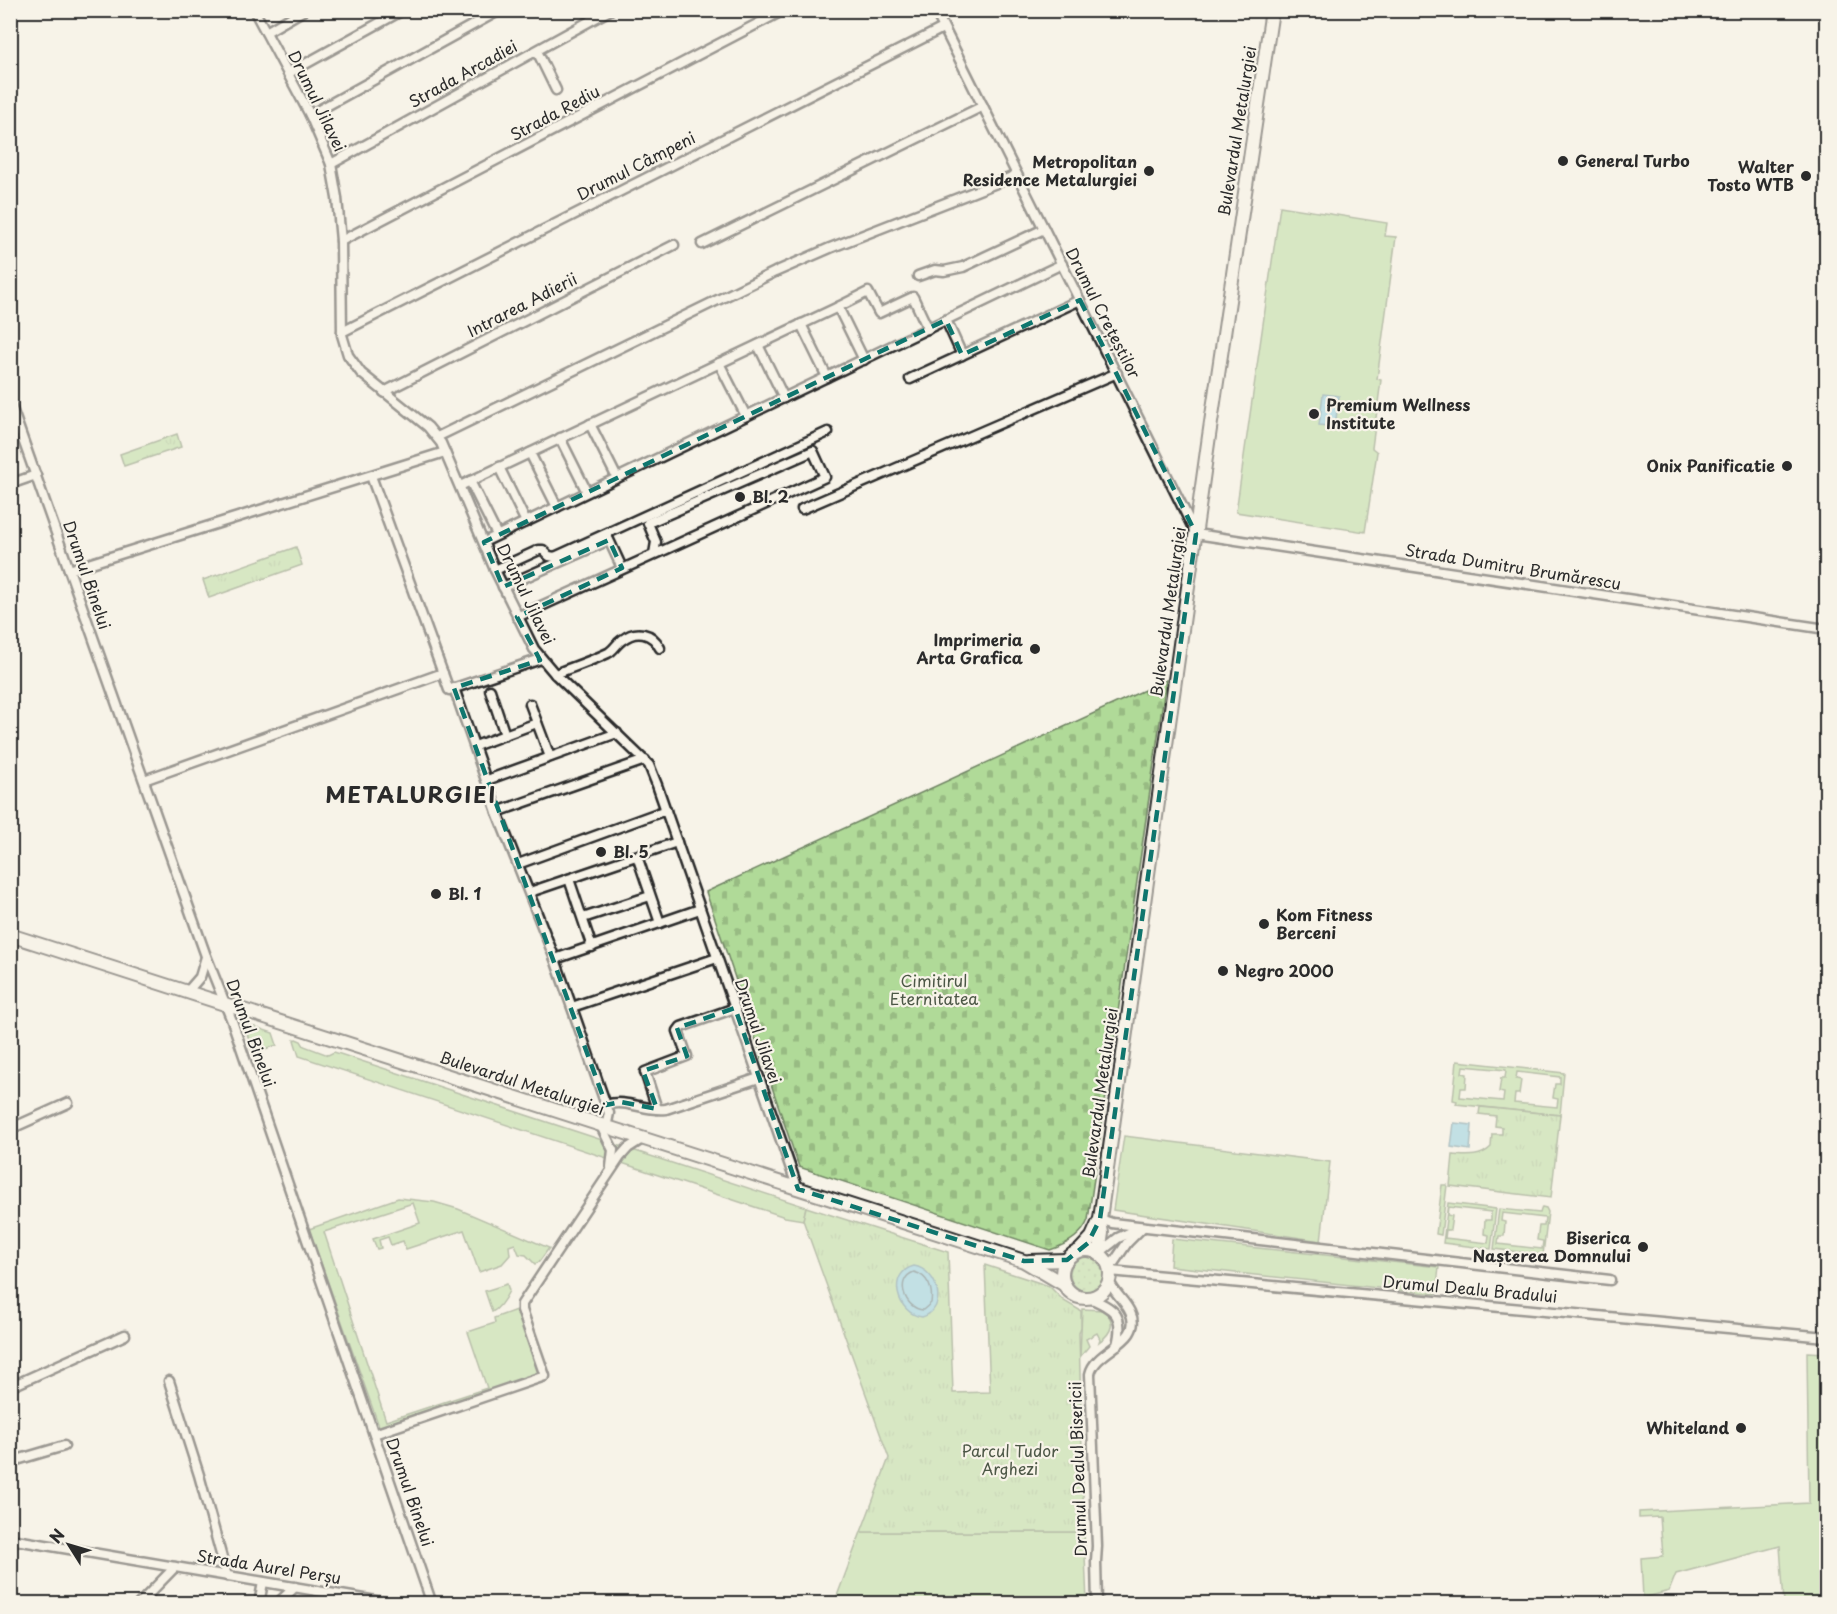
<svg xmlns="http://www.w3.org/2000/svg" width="1837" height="1614" font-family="'Playpen Sans',sans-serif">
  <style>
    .grass { fill: #b0da98; stroke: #6e8262; stroke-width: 1.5; fill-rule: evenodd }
    .cemetery { fill: url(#cemetery-stones); stroke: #6e8262; stroke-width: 1.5 }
    .park { fill: url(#park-tufts); stroke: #6e8262; stroke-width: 1.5 }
    .garden { fill: url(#garden-dots); stroke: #6e8262; stroke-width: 1.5 }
    .water { fill: #80c9e0; stroke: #5e8a98; stroke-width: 1.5 }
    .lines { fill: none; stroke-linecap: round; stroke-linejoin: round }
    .shore { stroke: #4d6a73; stroke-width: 1.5 }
    .minor-casing { stroke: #2b2b2b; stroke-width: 13 }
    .secondary-casing { stroke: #2b2b2b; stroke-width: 16 }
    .minor { stroke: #f7f3e8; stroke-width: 8 }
    .secondary { stroke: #f7f3e8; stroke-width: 12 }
    .marked { fill: none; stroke: #0f766e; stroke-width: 4.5; stroke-dasharray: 12 8; stroke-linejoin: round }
    .poi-dot { fill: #2b2b2b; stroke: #f7f3e8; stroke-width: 2 }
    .labels { text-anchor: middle; stroke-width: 4.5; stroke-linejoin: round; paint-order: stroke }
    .street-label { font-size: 16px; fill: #2b2b2b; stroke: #f7f3e8 }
    .poi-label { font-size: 16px; font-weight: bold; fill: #2b2b2b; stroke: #f7f3e8; text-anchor: start }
    .park-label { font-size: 16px; fill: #4c5746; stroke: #f7f3e8 }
    .district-label { font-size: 22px; font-weight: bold; letter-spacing: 1.5px; fill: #2b2b2b; stroke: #f7f3e8 }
  </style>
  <defs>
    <pattern id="cemetery-stones" width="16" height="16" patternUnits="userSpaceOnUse" patternTransform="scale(1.5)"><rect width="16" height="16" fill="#b0da98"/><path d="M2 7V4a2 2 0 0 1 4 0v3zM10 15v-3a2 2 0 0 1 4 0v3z" fill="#98bb83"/></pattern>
    <pattern id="park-tufts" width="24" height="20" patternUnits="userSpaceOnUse" patternTransform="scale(1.5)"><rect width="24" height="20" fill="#b0da98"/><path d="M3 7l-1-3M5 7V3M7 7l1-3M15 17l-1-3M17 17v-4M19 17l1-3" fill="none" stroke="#98bb83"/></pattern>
    <pattern id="garden-dots" width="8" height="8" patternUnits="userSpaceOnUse" patternTransform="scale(1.5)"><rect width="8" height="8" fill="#b0da98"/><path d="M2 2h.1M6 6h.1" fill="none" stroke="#98bb83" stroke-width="1.8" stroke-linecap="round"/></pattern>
  </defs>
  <rect width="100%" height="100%" fill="#f7f3e8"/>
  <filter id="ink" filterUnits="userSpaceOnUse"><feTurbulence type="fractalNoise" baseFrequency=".0167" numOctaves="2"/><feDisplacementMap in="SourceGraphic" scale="12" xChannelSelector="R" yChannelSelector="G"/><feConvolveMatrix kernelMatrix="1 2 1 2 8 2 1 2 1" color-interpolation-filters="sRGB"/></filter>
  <g filter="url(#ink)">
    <g class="grass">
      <path d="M1280 206 1387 223 1385 236 1396 237 1377 379 1381 380 1372 448 1377 452 1365 532 1236 512Z"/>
      <path d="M249 1025 273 1033 277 1045 253 1053 246 1030Z"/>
      <path d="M296 1039 301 1041 304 1046 328 1055 334 1052 806 1207 803 1220 785 1217 299 1056 294 1040Z"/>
      <path d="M1457 1061 1564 1073 1560 1115 1456 1104 1457 1101 1453 1100ZM1463 1066 1506 1070 1505 1078H1501L1499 1092 1504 1093 1503 1101 1460 1097 1461 1088H1466L1467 1074 1462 1073ZM1517 1072 1560 1077V1084H1555L1553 1098 1558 1099 1557 1107 1514 1103 1515 1094H1519L1521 1080 1516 1079Z"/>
      <path d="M1124 1136 1330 1162 1321 1241 1113 1210Z"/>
      <path d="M1442 1185H1447L1441 1235 1436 1234Z"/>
      <path d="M398 1198 434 1202 458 1209 549 1248 539 1262 535 1264 526 1255 519 1254 515 1244 509 1246 510 1255 502 1264 479 1272 464 1230 406 1249 403 1241 391 1245 388 1237 379 1240 381 1248 377 1249 373 1239 420 1223 413 1203 324 1232 386 1421 487 1388 468 1332 495 1323 494 1318 516 1310 520 1320 523 1319 541 1374 380 1429 309 1229Z"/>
      <path d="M1448 1203 1496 1209 1491 1249 1443 1243ZM1448 1207 1491 1212V1220H1485L1484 1234 1489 1235 1488 1243 1445 1238 1446 1230H1450L1452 1216 1447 1215Z"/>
      <path d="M1542 1207 1546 1208 1548 1212 1543 1255 1494 1249 1499 1209 1540 1213ZM1502 1213 1545 1218 1544 1226H1539L1537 1240 1543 1241 1542 1249 1498 1244 1499 1236H1504L1505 1222 1501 1221Z"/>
      <path d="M1172 1239 1439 1267 1436 1294 1170 1266Z"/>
      <path d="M507 1284 509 1291C505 1299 500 1308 492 1312L485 1291Z"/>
      <path d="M1082 1309 1103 1310C1117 1321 1112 1333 1099 1342L1100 1339 1097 1333 1086 1339 1089 1346 1080 1357Z"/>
      <path d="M1807 1352 1826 1353V1603H1784L1780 1546 1676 1574 1669 1591 1643 1598 1641 1558 1663 1556 1660 1517 1639 1518V1512L1809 1503Z"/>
      <path d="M861 1532H1084L1087 1603 834 1604Z"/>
    </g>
    <path class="cemetery" d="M1166 680 1088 1220C1082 1236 1065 1245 1050 1250L799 1167 706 892Z"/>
    <g class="park">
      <path d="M177 434 181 447 124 466 120 454Z"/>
      <path d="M296 547 302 565 209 598 203 580Z"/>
      <path d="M1480 1107 1560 1115 1551 1198 1450 1186 1453 1155C1467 1156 1480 1158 1491 1147L1492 1134H1502V1127L1495 1126 1496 1116 1479 1114Z"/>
      <path d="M806 1207 948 1252 953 1393 990 1392 985 1265 1049 1286 1064 1301 1081 1311V1327L1079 1333 1084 1532H861L889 1458 803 1220Z"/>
    </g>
    <circle class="garden" cx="1087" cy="1274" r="17"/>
    <g class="water">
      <path d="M1323 394 1339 396 1335 427 1319 425Z"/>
      <path d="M1454 1123 1472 1125 1470 1150 1451 1147Z"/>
      <path d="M914 1266C938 1270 949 1309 922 1317 897 1314 886 1273 914 1266Z"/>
    </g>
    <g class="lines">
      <path class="shore" d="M914 1272C929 1276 933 1290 931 1303L923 1310C905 1309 894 1279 914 1272Z"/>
      <defs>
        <g id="minor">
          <path d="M254 10 310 115 331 164 337 198 341 241 342 335 348 355 361 373 428 427 441 443 495 570 534 649 555 674 649 765 657 785 798 1189"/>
          <path d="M935 10 1196 534 1826 629"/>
          <path d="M266 32 304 10"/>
          <path d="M537 51 556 90"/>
          <path d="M289 73 403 10"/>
          <path d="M310 115 500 10"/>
          <path d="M331 164 610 10"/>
          <path d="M341 241 784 10"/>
          <path d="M702 244 983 106"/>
          <path d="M918 276 935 270 944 271 963 267 1044 229"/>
          <path d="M838 307 868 292 879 313 913 297 928 329"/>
          <path d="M946 320 962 355"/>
          <path d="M801 324 827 377"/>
          <path d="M342 332 943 28"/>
          <path d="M758 345 784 398"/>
          <path d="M719 363 746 416"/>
          <path d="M910 379 1080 300"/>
          <path d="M384 392 674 245"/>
          <path d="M10 403 206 956 232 1021 432 1604"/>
          <path d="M590 424 617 478"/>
          <path d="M437 437 775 272 830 248 1017 175"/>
          <path d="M560 438 587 492"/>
          <path d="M530 453 557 507"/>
          <path d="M499 467 526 522"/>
          <path d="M371 476 449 690 541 659"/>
          <path d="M470 481 497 535"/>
          <path d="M10 484 36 475"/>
          <path d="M460 486 838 307 864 360"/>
          <path d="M802 509 1117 373"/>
          <path d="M484 542 1062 264"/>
          <path d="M69 570 445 452"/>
          <path d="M495 570 539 550H543L549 556 555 557 828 432"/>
          <path d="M503 587 609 540 622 568"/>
          <path d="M517 617 825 477 813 451 648 523 656 542 654 554"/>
          <path d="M555 674C573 667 591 661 608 653 614 650 616 644 622 640 636 629 652 632 660 648"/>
          <path d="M454 688 497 812 645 760"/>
          <path d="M490 690 505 735"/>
          <path d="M530 704 550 757"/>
          <path d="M475 746 537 723"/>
          <path d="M144 780 443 673"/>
          <path d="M487 780 617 733"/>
          <path d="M497 812 555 959 606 1105 609 1113 606 1128"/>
          <path d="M637 856 660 923"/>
          <path d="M518 864 666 810"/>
          <path d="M569 879 592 947"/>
          <path d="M530 892 677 842"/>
          <path d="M583 918 650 896"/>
          <path d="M555 959 700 909"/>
          <path d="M187 992 200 977 206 957"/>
          <path d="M572 1007 717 958"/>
          <path d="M606 1105C627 1098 645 1112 666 1109L759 1078"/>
          <path d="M657 1109 645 1072 687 1056 678 1031 681 1027 735 1008"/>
          <path d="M601 1126 613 1150 611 1167"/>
          <path d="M10 1129 68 1103"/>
          <path d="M1100 1219 1112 1223 1610 1280"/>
          <path d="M1099 1253 1118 1238 1140 1228"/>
          <path d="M1110 1268 1127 1243 1143 1227"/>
          <path d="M1110 1271 1826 1337"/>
          <path d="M1088 1297C1114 1309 1125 1314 1117 1345"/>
          <path d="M169 1381 199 1475 227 1576"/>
          <path d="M10 1387 125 1335"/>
          <path d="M374 1434 545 1376 522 1310V1304L620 1157 628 1148 642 1139"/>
          <path d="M10 1462 64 1446"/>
          <path d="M10 1539 394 1604"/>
          <path d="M139 1604 175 1567"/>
          <path d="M259 1604 263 1582"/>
          <path d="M277 1604 295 1587"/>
          <path d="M1097 1604 1096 1561 1097 1546 1090 1374C1095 1349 1145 1342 1130 1312 1125 1301 1114 1293 1109 1281"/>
        </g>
        <g id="secondary">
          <path d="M10 935 1024 1261 1065 1285"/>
          <circle cx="1086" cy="1274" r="24"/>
          <path d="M1079 1251 1092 1237 1100 1219 1209 436 1272 10"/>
          <path d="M1099 1253 1102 1233 1100 1222"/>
          <path d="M1029 1261 1067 1260"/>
        </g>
      </defs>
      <use href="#minor" class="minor-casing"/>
      <use href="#secondary" class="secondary-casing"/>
      <use href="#minor" class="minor"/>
      <use href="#secondary" class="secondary"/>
    </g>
  </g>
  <path d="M0 0H1837V1614H0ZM1080 300 1196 534 1100 1219 1088 1243 1067 1260 1024 1261 798 1189 735 1008 677 1028 687 1056 643 1071 657 1109 621 1102 606 1105 454 688 540 660 517 617 622 568 609 540 503 587 484 542 946 320 962 355Z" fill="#f7f3e8" fill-opacity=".55" fill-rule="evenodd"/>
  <path class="marked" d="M1080 300 1196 534 1100 1219 1088 1243 1067 1260 1024 1261 798 1189 735 1008 677 1028 687 1056 643 1071 657 1109 621 1102 606 1105 454 688 540 660 517 617 622 568 609 540 503 587 484 542 946 320 962 355Z"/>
  <g class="poi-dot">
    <circle cx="1563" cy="161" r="6"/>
    <circle cx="1149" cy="171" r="6"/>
    <circle cx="1806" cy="176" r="6"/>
    <circle cx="1314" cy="414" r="6"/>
    <circle cx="1787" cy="466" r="6"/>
    <circle cx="740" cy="497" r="6"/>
    <circle cx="1035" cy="649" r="6"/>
    <circle cx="601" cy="852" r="6"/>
    <circle cx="436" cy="894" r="6"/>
    <circle cx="1264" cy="924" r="6"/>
    <circle cx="1223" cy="971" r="6"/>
    <circle cx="1643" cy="1247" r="6"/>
    <circle cx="1741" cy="1428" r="6"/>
  </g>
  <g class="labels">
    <g class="street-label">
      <text transform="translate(463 74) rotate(-29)" y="6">Strada Arcadiei</text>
      <text transform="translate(317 101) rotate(64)" y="6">Drumul Jilavei</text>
      <text transform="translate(555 113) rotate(-28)" y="6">Strada Rediu</text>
      <text transform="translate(1237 131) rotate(-81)" y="6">Bulevardul Metalurgiei</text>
      <text transform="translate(636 166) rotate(-27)" y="6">Drumul Câmpeni</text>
      <text transform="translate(522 305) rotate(-27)" y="6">Intrarea Adierii</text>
      <text transform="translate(1103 313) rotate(63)" y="6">Drumul Crețeștilor</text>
      <text transform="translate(1513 567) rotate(9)" y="6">Strada Dumitru Brumărescu</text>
      <text transform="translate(87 575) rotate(71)" y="6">Drumul Binelui</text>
      <text transform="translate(526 594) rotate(64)" y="6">Drumul Jilavei</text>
      <text transform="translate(1168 612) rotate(-82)" y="6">Bulevardul Metalurgiei</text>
      <text transform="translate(758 1031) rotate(71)" y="6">Drumul Jilavei</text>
      <text transform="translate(251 1033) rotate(70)" y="6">Drumul Binelui</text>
      <text transform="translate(522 1083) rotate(18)" y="6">Bulevardul Metalurgiei</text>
      <text transform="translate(1100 1093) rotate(-82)" y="6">Bulevardul Metalurgiei</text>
      <text transform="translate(1470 1289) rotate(5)" y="6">Drumul Dealu Bradului</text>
      <text transform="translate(1078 1469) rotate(-92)" y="6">Drumul Dealul Bisericii</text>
      <text transform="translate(410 1492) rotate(71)" y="6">Drumul Binelui</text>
      <text transform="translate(269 1567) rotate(9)" y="6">Strada Aurel Perșu</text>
    </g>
    <g class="poi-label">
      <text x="1575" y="167">General Turbo</text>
      <text x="1137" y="168" text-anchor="end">Metropolitan<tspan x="1137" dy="18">Residence Metalurgiei</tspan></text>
      <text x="1794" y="173" text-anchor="end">Walter<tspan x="1794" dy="18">Tosto WTB</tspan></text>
      <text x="1326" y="411">Premium Wellness<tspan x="1326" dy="18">Institute</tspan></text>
      <text x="1775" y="472" text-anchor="end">Onix Panificatie</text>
      <text x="752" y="503">Bl. 2</text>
      <text x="1023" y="646" text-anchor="end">Imprimeria<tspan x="1023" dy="18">Arta Grafica</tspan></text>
      <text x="613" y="858">Bl. 5</text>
      <text x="448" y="900">Bl. 1</text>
      <text x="1276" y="921">Kom Fitness<tspan x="1276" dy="18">Berceni</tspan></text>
      <text x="1235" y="977">Negro 2000</text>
      <text x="1631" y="1244" text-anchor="end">Biserica<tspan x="1631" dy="18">Nașterea Domnului</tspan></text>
      <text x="1729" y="1434" text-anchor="end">Whiteland</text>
    </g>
    <g class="park-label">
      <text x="934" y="987">Cimitirul<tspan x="934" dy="18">Eternitatea</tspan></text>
      <text x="1010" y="1457">Parcul Tudor<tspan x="1010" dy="18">Arghezi</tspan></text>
    </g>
    <g class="district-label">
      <text x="411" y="803">METALURGIEI</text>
    </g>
  </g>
  <rect width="1837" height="1614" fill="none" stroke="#f7f3e8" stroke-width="36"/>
  <rect x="18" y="18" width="1801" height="1578" fill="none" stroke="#2b2b2b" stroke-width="2" filter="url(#ink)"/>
  <g transform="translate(69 1545) rotate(307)" stroke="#f7f3e8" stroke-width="4.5" paint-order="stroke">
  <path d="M0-4.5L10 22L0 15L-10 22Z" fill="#2b2b2b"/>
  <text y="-9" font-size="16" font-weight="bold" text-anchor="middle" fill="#2b2b2b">N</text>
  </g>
</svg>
